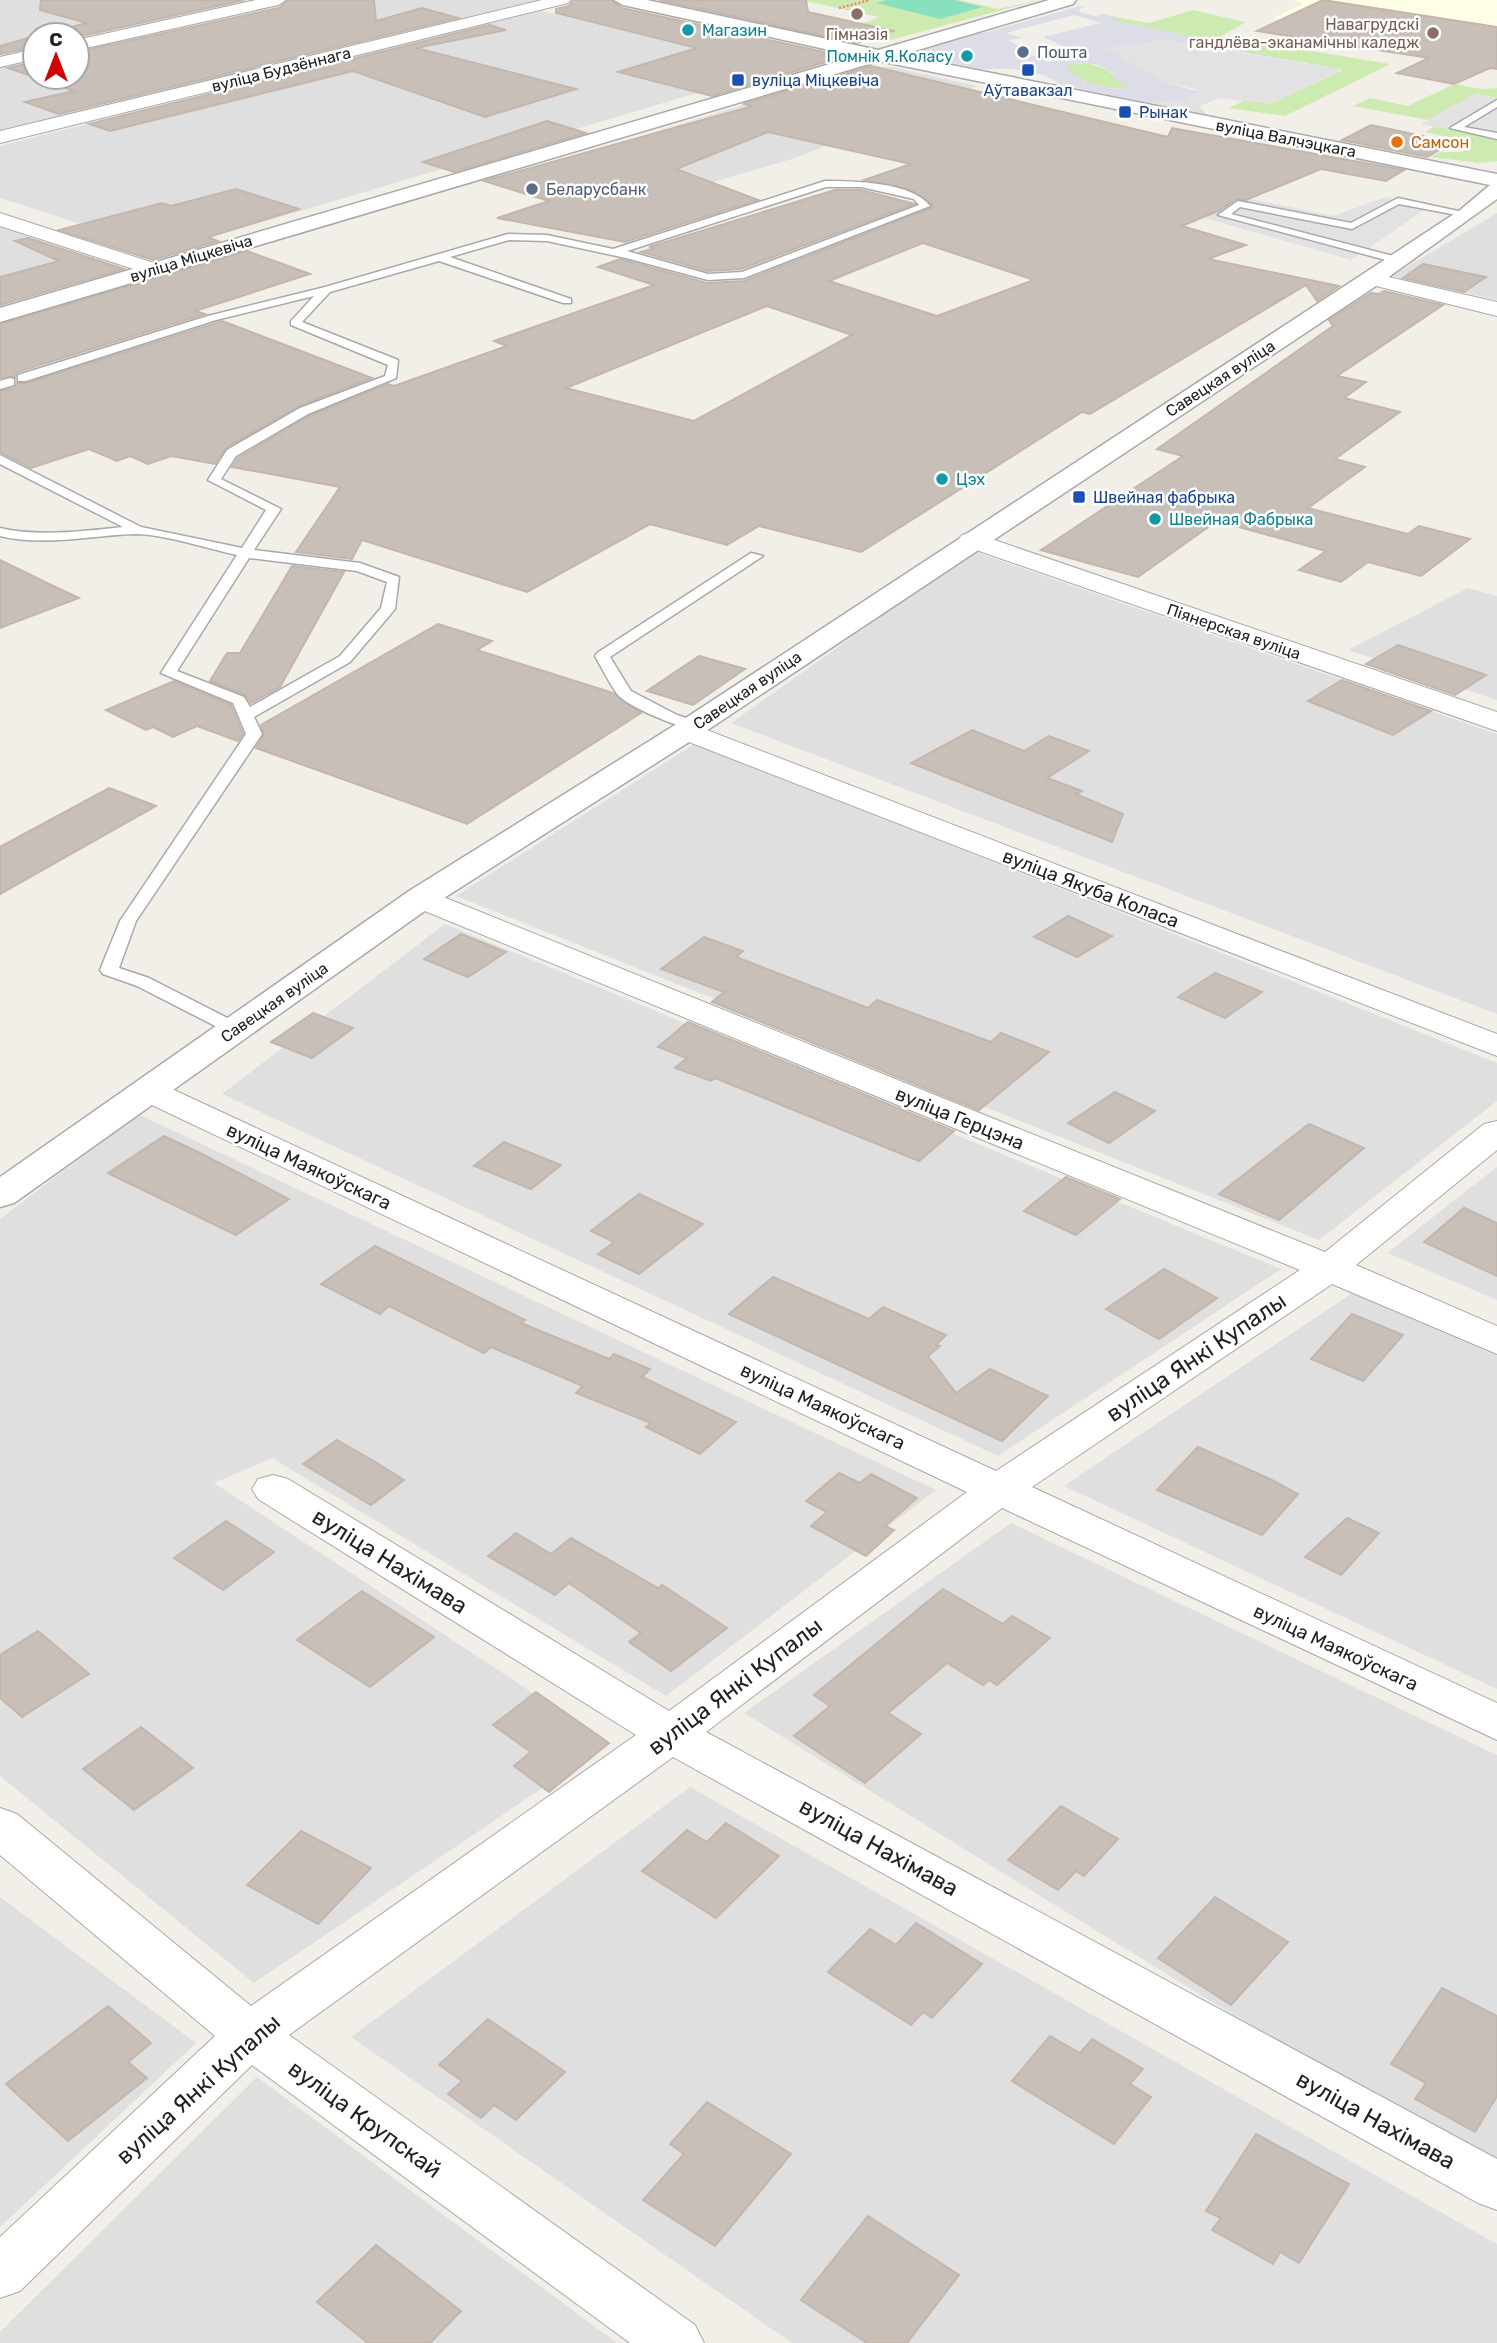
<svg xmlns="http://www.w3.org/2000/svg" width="1497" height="2343" font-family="Rubik,sans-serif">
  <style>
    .residential { fill: #e0dfdf }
    .education { fill: #ffffe5 }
    .grass { fill: #cdebb0 }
    .pitch { fill: #88e0be }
    .parking { fill: #e2e2e2 }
    .plaza { fill: #dddde8; fill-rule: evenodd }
    .building { fill: #c7bfb8; stroke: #c4b6ab; stroke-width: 2; fill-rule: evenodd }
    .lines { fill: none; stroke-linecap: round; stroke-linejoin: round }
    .service-casing { stroke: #a9a9a9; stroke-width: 3 }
    .minor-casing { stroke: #a9a9a9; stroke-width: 2 }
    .tertiary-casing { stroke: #a9a9a9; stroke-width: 3 }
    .path { stroke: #fa8072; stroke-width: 2.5; stroke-dasharray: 2 2; stroke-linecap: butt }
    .service { fill: #fff; fill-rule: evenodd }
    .minor { fill: #fff; fill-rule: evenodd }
    .tertiary { fill: #fff; fill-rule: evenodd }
    .education-dot { fill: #8d6e63; stroke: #fff; stroke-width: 2.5 }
    .culture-dot { fill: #0f9aa8; stroke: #fff; stroke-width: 2.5 }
    .service-dot { fill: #5c6f8a; stroke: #fff; stroke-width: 2.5 }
    .transit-dot { fill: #1a4fb4; stroke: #fff; stroke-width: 2.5 }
    .food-dot { fill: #e8710a; stroke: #fff; stroke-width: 2.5 }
    .labels { text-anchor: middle; stroke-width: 5; stroke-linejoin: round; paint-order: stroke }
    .far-education-label { font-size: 16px; fill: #785e54; stroke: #fff; text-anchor: end }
    .far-culture-label { font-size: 16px; fill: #0d838f; stroke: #fff; text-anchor: start }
    .far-service-label { font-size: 16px; fill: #4e5e75; stroke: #fff; text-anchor: start }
    .far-street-label { font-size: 16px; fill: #222; stroke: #fff }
    .far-transit-label { font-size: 16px; fill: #164399; stroke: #fff; text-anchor: start }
    .far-food-label { font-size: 16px; fill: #c56008; stroke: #fff; text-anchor: start }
    .street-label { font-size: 19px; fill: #222; stroke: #fff }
    .near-street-label { font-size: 23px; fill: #222; stroke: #fff }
  </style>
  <rect width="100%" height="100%" fill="#f2efe9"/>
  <g class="residential">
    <path d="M0 0H255L77 39V35H35V49L0 57Z"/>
    <path d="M292 0H538L0 132V66L35 58V77H77V48Z"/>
    <path d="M538 10 767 66 691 91 697 93 166 251 0 198V146Z"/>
    <path d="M868 67H892L977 86 795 158 696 187 553 163Z"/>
    <path d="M1497 213V300L1392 276Z"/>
    <path d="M0 227 120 266 0 301Z"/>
    <path d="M973 551 1497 734V1014L731 723Z"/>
    <path d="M1468 588 1497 596V700L1348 650Z"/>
    <path d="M696 743 1497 1063V1101L1319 1240 456 896Z"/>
    <path d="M445 924 1281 1269 998 1456 222 1094Z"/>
    <path d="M138 1114 936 1490 666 1696 272 1458 214 1483 609 1743 254 1983 0 1776V1219Z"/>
    <path d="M1497 1167V1300L1387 1253Z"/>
    <path d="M1352 1293 1497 1356V1689L1064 1486Z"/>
    <path d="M1011 1523 1497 1755V2161L1272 2039 744 1713Z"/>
    <path d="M690 1787 1497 2244V2343H792L351 2037Z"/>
    <path d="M0 1897 196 2043 0 2227Z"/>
    <path d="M257 2077 617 2343H0V2332Z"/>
  </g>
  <path class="education" d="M1295 0H1497V48L1490 52 1273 18 1303 4Z"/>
  <g class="grass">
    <path d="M801 0H886L878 2 982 7 955 0H960L998 9 1040 0 890 40 868 39 891 31 862 24 879 17Z"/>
    <path d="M1193 10 1246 22 1221 36 1390 64 1285 116 1229 108 1247 99 1270 104 1343 70 1193 43 1188 39 1193 37 1108 20 1116 17 1149 23Z"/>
    <path d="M1084 63C1103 66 1115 74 1129 88 1107 90 1083 85 1067 69V65Z"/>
    <path d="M1454 84 1481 89 1497 88V98L1475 94 1428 120 1353 106 1370 98 1408 106Z"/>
    <path d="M1435 126 1497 138V161L1479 163 1430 157 1441 152H1462L1470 146 1458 139 1425 132Z"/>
  </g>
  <path class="pitch" d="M886 0H955L983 7 940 19 876 3Z"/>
  <g class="parking">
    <path d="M1164 40 1342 70 1270 104 1219 98 1200 106 1207 115 1147 103 1175 102 1197 94 1195 89 1165 82 1103 48Z"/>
    <path d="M1475 94 1497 98V138L1421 124Z"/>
    <path d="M1231 195 1333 216 1385 197 1430 206 1351 260 1194 215Z"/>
  </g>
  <path class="plaza" d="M1080 6 1085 7 1079 9 1080 12 1095 16 1104 14 1116 17 1110 20 1195 37 1188 40 1193 43 1345 69 1164 40 1105 48 1165 82 1199 92 1181 101 1147 103 1060 84 1044 75 1013 69H982L914 55 908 51 958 33H984ZM1074 15 1101 23 1043 37 1072 50 1069 51 1080 58 1048 62 1017 48 1020 47 1008 40 1023 38 1006 33ZM1084 63 1098 65 1116 75 1112 77 1128 87 1117 89 1084 82 1067 69V65Z"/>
  <g class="building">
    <path d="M41 0H244L77 37 39 35 87 23 40 10Z"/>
    <path d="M288 0H374L376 21 422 8 458 18 59 114 25 102 74 91 8 68 35 62V77H77V52L279 8Z"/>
    <path d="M573 0H612L622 8 829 53 823 55 839 58 712 96 618 72 697 48 556 13V9L569 6Z"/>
    <path d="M659 0H806L808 12 893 31 857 43Z"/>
    <path d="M1323 0 1497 27V69L1490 68 1454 84 1397 73 1429 58 1257 31Z"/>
    <path d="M489 25 506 30 416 48 576 89 485 117 353 71 110 131 89 124Z"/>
    <path d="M35 36V47L0 54V46Z"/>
    <path d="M871 66 1168 137 1172 128 1404 170 1386 181 1321 169 1246 200 1236 199 1220 210 1182 226 1246 245 1208 259 1339 286 1317 301 1306 285 1090 414 1082 412 861 552 759 526 727 545 650 524 527 592 362 540 352 559 296 552 340 487 232 467 238 458 309 416 388 384 394 386 507 346 494 341 654 285 598 267 620 259 707 283 744 281 931 208 932 204 911 190 864 180 911 164 768 132 676 169 758 200 625 242 497 218 549 201 484 181 753 106 743 104ZM923 243 1034 280 937 316 829 281ZM767 306 852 335 694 421 566 388Z"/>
    <path d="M547 121 586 133 454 172 423 162Z"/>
    <path d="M1371 125 1422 136 1418 138 1449 144 1427 157 1342 140Z"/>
    <path d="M236 189 299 209 208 237 218 241 153 260 59 230 162 203 171 206Z"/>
    <path d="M835 190H861L915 204 741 269 708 271 641 252 655 248 649 247Z"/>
    <path d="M28 238 124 269 0 305V277L59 261 15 241Z"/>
    <path d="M247 251 310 274 195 311 205 314 17 372 15 377 0 378V324Z"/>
    <path d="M1423 264 1486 277 1464 292 1403 278Z"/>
    <path d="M1384 291 1443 305 1337 376 1366 382 1344 398 1400 412 1335 459 1365 467 1308 508 1408 534 1419 526 1470 539 1421 576 1368 562 1341 582 1299 570 1326 551 1217 521 1138 577 1041 550 1183 456 1157 449 1333 326 1329 320 1371 293 1379 294Z"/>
    <path d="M222 321 372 378 299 406 226 448 215 464 171 456 148 464 130 456 117 461 89 449 31 468 0 452V391L15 388 17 383H27Z"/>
    <path d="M0 560 47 583 79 598 0 628Z"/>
    <path d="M292 566 344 572 280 687 251 703 245 695 210 681 227 653H240Z"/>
    <path d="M438 624 492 641 477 650 613 693 641 713 467 824 256 748 264 735 261 725Z"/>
    <path d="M1398 645 1486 675 1455 695 1366 664Z"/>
    <path d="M699 656 745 669 693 705 647 691Z"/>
    <path d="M1342 680 1431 711 1393 735 1308 701Z"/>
    <path d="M174 681 231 705 243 734 238 741 197 726 173 737 153 727 146 730 106 710Z"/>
    <path d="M972 730 1024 751 1049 736 1089 751 1047 778 1082 791 1076 794 1123 814 1112 842 911 763Z"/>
    <path d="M109 788 156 806 0 894V847Z"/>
    <path d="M1068 916 1112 936 1077 957 1034 937Z"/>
    <path d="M461 934 506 952 468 977 424 959Z"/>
    <path d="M704 937 743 951 736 957 868 1008 877 1000 991 1042 1001 1033 1049 1052 979 1110 712 1002 724 992 661 969Z"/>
    <path d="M1215 973 1262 992 1225 1018 1178 997Z"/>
    <path d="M313 1013 353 1028 312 1058 271 1042Z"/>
    <path d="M688 1022 954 1131 919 1161 715 1078 711 1081 675 1068 687 1058 658 1047Z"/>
    <path d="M1115 1092 1155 1111 1109 1143 1068 1123Z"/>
    <path d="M1309 1124 1364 1148 1279 1220 1219 1194Z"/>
    <path d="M164 1136 200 1153 289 1199 236 1235 108 1173Z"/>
    <path d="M504 1142 561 1165 531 1189 474 1166Z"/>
    <path d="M1066 1177 1120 1199 1076 1235 1024 1211Z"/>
    <path d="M639 1194 703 1224 639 1274 598 1254 614 1242 591 1231Z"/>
    <path d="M1464 1208 1497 1223V1276L1424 1242Z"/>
    <path d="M375 1246 525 1320 521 1323 609 1359 614 1354 650 1369 642 1377 736 1422 700 1454 646 1427 651 1423 576 1393 583 1386 491 1347 484 1353 389 1306 380 1314 321 1284Z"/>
    <path d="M1164 1269 1217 1298 1159 1339 1106 1309Z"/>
    <path d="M773 1277 869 1319 883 1307 946 1335 936 1345 940 1346 928 1356 956 1393 990 1369 1048 1396 1002 1441 729 1314Z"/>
    <path d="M1352 1314 1403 1335 1363 1381 1311 1359Z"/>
    <path d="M337 1440 377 1463 404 1480 371 1505 303 1464Z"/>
    <path d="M1198 1447 1270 1479 1298 1494 1262 1535 1157 1490Z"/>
    <path d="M839 1473 860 1483 871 1474 917 1498 885 1526 894 1530 866 1556 811 1526 827 1512 806 1501Z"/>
    <path d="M1347 1518 1379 1533 1341 1575 1305 1557Z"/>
    <path d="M226 1521 274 1552 223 1590 174 1558Z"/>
    <path d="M516 1533 551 1554 571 1538 658 1588 662 1585 727 1628 671 1671 629 1642 641 1633 569 1583 555 1595 488 1556Z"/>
    <path d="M943 1589 1003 1624 1012 1616 1050 1638 997 1685 989 1680 983 1685 947 1663 888 1713 921 1734 865 1783 794 1736 830 1706 814 1695Z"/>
    <path d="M362 1591 434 1637 370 1687 297 1640Z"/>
    <path d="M38 1631 89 1674 22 1717 0 1698V1655Z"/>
    <path d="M536 1692 609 1743 549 1792 514 1766 531 1752 493 1725Z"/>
    <path d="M141 1727 193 1768 134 1810 83 1769Z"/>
    <path d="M1061 1806 1118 1839 1084 1876 1076 1871 1058 1890 1008 1860Z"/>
    <path d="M726 1823 779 1856 716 1918 642 1871 687 1830 707 1842Z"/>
    <path d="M301 1831 371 1868 318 1924 247 1885Z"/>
    <path d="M1215 1897 1288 1942 1231 2005 1158 1958Z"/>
    <path d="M916 1923 982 1964 932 2018 923 2012 911 2025 828 1972 870 1929 896 1945Z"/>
    <path d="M1442 1988 1497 2016V2096L1475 2132 1415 2099 1426 2083 1391 2064Z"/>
    <path d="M108 2006 151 2043 128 2062 147 2078 68 2141 6 2084Z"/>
    <path d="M488 2019 565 2072 516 2120 494 2105 481 2118 448 2094 462 2081 439 2065Z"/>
    <path d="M1050 2036 1080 2053 1092 2039 1143 2069 1130 2084 1151 2097 1114 2144 1012 2081Z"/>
    <path d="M707 2102 791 2154 715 2246 643 2200 684 2154 670 2144Z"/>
    <path d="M1256 2134 1349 2184 1299 2263 1280 2252 1273 2264 1212 2230 1221 2218 1206 2211Z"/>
    <path d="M868 2216 959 2275 907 2343H867L801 2300Z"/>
    <path d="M376 2245 461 2311 430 2343H368L317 2302Z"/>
  </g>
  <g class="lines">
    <defs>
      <g id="service">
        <path d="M1497 100V107L1464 127 1497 133V139L1450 128Z"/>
        <path d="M825 181C854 181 912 182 930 206L744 278 708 280 626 258 547 241 509 240 450 257 571 299V303H563L439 261 330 292 302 322 398 360 396 378 308 414 236 456 221 479 281 509 254 550 360 563 399 577 395 609 350 662 254 717 262 734 136 921 119 968 149 978 241 1025 244 1029 241 1033H229L137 986 103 974 100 970 120 921 246 734 233 703 161 673 237 555C209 549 163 534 136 534 92 535 44 547 0 536V528C38 537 84 531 123 527L0 464V455L141 527 242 548 266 510 208 480 227 450 300 408 385 376 388 365 291 325V321L314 296 216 320 26 381H18V375L208 316 325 287 508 234 547 235 613 249ZM826 187H861L914 199 919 205 742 272 708 274 627 251ZM249 558 357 571 387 582 381 608 340 656 250 707 244 697 177 671Z"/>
        <path d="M1398 198 1472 214 1467 217 1399 204 1352 229 1240 207 1231 214 1401 258V262L1397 263 1218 215 1238 201 1351 223Z"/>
        <path d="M10 378 14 379V385L0 389V381Z"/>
        <path d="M751 553 763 556 610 657 631 691 677 715 699 722V728C685 732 627 706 618 695 609 683 602 668 595 656L597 653Z"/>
      </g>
      <g id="minor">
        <path d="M256 0H286L278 5 77 50V40Z"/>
        <path d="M542 0H570L568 3 0 143V131Z"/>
        <path d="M35 49V59L0 67V57Z"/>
        <path d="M0 213 160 265 164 269 153 275 146 273 0 226Z"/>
        <path d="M1371 273 1497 302V316L1364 283 1360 279 1364 275Z"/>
        <path d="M971 532 1497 712V731L962 545 958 540 962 535Z"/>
        <path d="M686 722 1497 1034V1056L676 737 671 731 676 725Z"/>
        <path d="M421 888 1325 1252 1484 1124 1497 1121V1150L1356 1265 1497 1326V1354L1332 1284 1032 1487 1497 1703V1740L1002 1508 706 1732 1497 2159V2210L1478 2203 673 1757 289 2035 695 2325 704 2343H630L252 2065 20 2291 0 2298V2237L215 2036 0 1855V1808L17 1814 251 2006 636 1735 258 1499 252 1489 258 1479 273 1475 288 1479 669 1711 967 1492 135 1097 129 1090 135 1083 147 1079 159 1083 996 1471 1300 1270 410 905 405 898 410 891Z"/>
      </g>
      <path id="tertiary" d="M614 0H647L878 50 1049 0H1076L1073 4 901 55 1497 174V199L1379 284 697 737 433 905 14 1203 0 1207V1177L409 891 675 725 1363 274 1460 210 1490 185 879 61 0 322V308L857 56 623 5Z"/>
    </defs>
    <use href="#service" class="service-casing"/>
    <use href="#minor" class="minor-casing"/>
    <use href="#tertiary" class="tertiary-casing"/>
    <path class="path" d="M839 8 870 0"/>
    <use href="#service" class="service"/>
    <use href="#minor" class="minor"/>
    <use href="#tertiary" class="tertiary"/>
  </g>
  <g class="education-dot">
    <circle cx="857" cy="14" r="7"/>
    <circle cx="1433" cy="33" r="7"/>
  </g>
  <g class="culture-dot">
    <circle cx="688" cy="30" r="7"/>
    <circle cx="967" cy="56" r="7"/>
    <circle cx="942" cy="479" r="7"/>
    <circle cx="1155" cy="519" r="7"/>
  </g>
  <g class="service-dot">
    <circle cx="1023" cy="52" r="7"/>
    <circle cx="532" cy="189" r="7"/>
  </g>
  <g class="transit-dot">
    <rect x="1021" y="63" width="14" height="14" rx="3.5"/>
    <rect x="731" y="73" width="14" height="14" rx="3.5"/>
    <rect x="1118" y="105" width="14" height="14" rx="3.5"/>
    <rect x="1072" y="490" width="14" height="14" rx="3.5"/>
  </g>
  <circle class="food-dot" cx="1397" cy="142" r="7"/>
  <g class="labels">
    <g class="far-education-label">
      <text x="1419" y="30">Навагрудскі<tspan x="1419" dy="18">гандлёва-эканамічны каледж</tspan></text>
      <text x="857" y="40" text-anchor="middle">Гімназія</text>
    </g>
    <g class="far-culture-label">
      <text x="702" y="36">Магазин</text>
      <text x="953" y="62" text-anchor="end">Помнік Я.Коласу</text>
      <text x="956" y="485">Цэх</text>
      <text x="1169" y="525">Швейная Фабрыка</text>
    </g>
    <g class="far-service-label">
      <text x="1037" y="58">Пошта</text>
      <text x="546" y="195">Беларусбанк</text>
    </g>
    <g class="far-street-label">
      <text transform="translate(281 69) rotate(-14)" y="6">вуліца Будзённага</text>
      <text transform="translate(1286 138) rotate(11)" y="6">вуліца Валчэцкага</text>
      <text transform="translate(191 258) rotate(-17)" y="6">вуліца Міцкевіча</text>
      <text transform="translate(1220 378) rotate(-33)" y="6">Савецкая вуліца</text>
      <text transform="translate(1234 631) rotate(19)" y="6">Піянерская вуліца</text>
      <text transform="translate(747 690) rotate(-34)" y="6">Савецкая вуліца</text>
      <text transform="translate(274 1002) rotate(-35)" y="6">Савецкая вуліца</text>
    </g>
    <g class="far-transit-label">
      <text x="752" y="86">вуліца Міцкевіча</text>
      <text x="1028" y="96" text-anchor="middle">Аўтавакзал</text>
      <text x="1139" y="118">Рынак</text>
      <text x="1093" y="503">Швейная фабрыка</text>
    </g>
    <g class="far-food-label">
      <text x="1411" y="148">Самсон</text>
    </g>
    <g class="street-label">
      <text transform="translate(1091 888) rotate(21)" y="7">вуліца Якуба Коласа</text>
      <text transform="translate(960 1118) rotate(22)" y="7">вуліца Герцэна</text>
      <text transform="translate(309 1166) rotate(25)" y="7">вуліца Маякоўскага</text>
      <text transform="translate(823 1406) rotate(25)" y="7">вуліца Маякоўскага</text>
      <text transform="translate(1336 1647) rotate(25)" y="7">вуліца Маякоўскага</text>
    </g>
    <g class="near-street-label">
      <text transform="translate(1196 1357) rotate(-34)" y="8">вуліца Янкі Купалы</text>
      <text transform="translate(390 1561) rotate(32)" y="8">вуліца Нахімава</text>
      <text transform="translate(735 1686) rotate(-37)" y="8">вуліца Янкі Купалы</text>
      <text transform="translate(879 1847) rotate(29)" y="8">вуліца Нахімава</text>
      <text transform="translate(198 2089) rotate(-42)" y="8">вуліца Янкі Купалы</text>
      <text transform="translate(365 2119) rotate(36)" y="8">вуліца Крупскай</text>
      <text transform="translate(1376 2120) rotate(29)" y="8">вуліца Нахімава</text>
    </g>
  </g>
  <g transform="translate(56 56)"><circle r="33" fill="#ffffff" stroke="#a7a7a7" stroke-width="2"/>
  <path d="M0-5L12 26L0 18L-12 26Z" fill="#d40000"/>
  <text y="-10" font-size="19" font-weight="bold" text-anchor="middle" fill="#222222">С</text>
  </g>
</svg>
